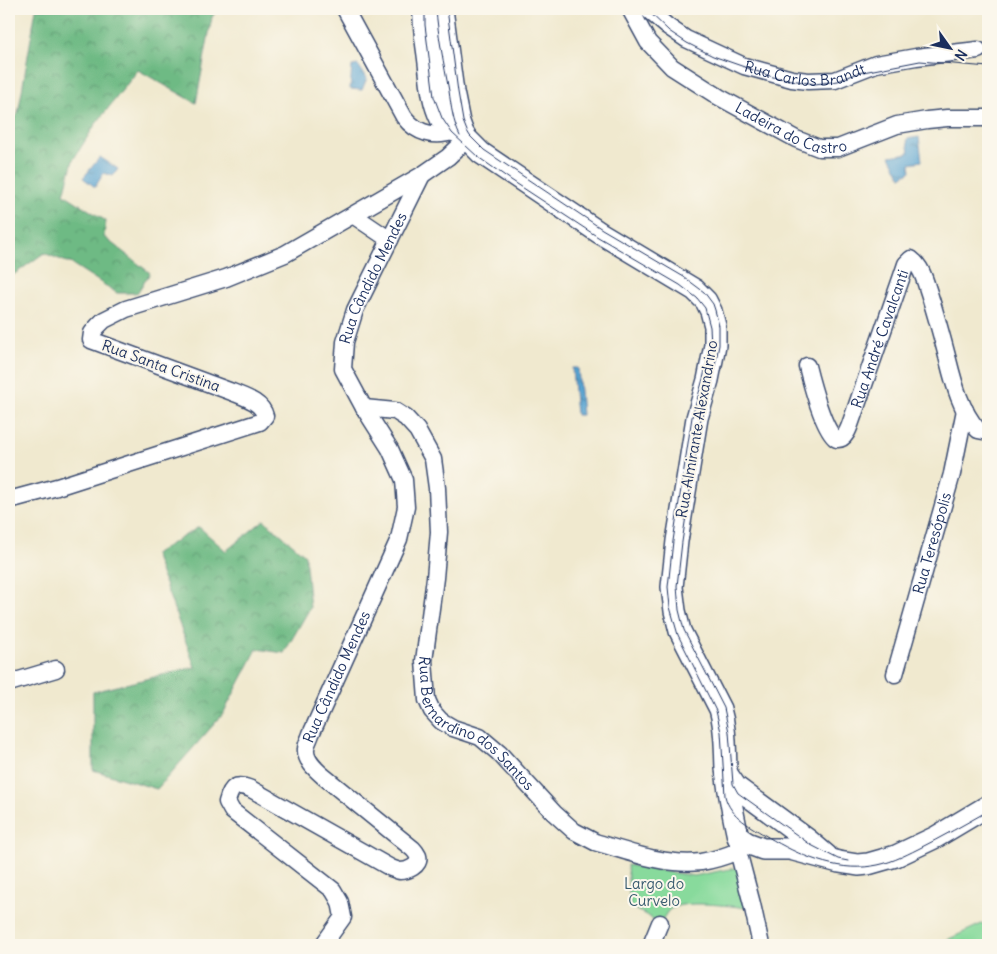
<svg xmlns="http://www.w3.org/2000/svg" width="997" height="954" font-family="Delius,sans-serif">
  <style>
    .forest { fill: url(#forest-crowns); stroke: #447471 }
    .park { fill: #88da9c; stroke: #52847d }
    .water { fill: url(#water-ripples); stroke: #3a6997 }
    .lines { fill: none; stroke-linecap: round; stroke-linejoin: round }
    .minor-casing { stroke: #3b4b6f; stroke-width: 19 }
    .tertiary-casing { stroke: #3b4b6f; stroke-width: 24 }
    .minor { stroke: #fff; stroke-width: 16 }
    .tertiary { stroke: #fff; stroke-width: 21 }
    .tram { stroke: #1b2f5e; stroke-width: 1 }
    .labels { text-anchor: middle; stroke-width: 4; stroke-linejoin: round; paint-order: stroke }
    .street-label { font-size: 15px; fill: #1b2f5e; stroke: #fbf7ec }
    .park-label { font-size: 15px; fill: #365a6e; stroke: #fbf7ec }
  </style>
  <defs>
    <pattern id="forest-crowns" width="20" height="18" patternUnits="userSpaceOnUse" patternTransform="scale(1.25)"><rect width="20" height="18" fill="#6eba84"/><path d="M2 6a3 3 0 1 1 6 0M12 15a3 3 0 1 1 6 0" fill="none" stroke="#5a986f"/></pattern>
    <pattern id="water-ripples" width="26" height="14" patternUnits="userSpaceOnUse" patternTransform="scale(1.25)"><rect width="26" height="14" fill="#58a3d0"/><path d="M2 4q2-2 4 0t4 0M15 11q2-2 4 0t4 0" fill="none" stroke="#4885ac"/></pattern>
  </defs>
  <rect width="100%" height="100%" fill="#fbf7ec"/>
  <filter id="ink" filterUnits="userSpaceOnUse"><feTurbulence type="fractalNoise" baseFrequency=".02" numOctaves="2"/><feDisplacementMap in="SourceGraphic" scale="10" xChannelSelector="R" yChannelSelector="G"/><feConvolveMatrix kernelMatrix="1 2 1 2 8 2 1 2 1" color-interpolation-filters="sRGB"/></filter>
  <filter id="wash" filterUnits="userSpaceOnUse"><feTurbulence type="fractalNoise" baseFrequency=".0096" numOctaves="4" result="noise"/><feDisplacementMap in="SourceGraphic" scale="20" xChannelSelector="R" yChannelSelector="G"/><feGaussianBlur stdDeviation="1.12" result="paint"/><feColorMatrix in="noise" values="0 0 0 0 0 0 0 0 0 0 0 0 0 0 0 0 0 1.4 0 .05"/><feComposite in="paint" operator="in"/></filter>
  <g filter="url(#wash)">
    <rect width="100%" height="100%" fill="#f0e9cf"/>
    <g class="forest">
      <path d="M36 9H218L212 17 196 103 138 70 95 125 73 160 64 194 106 221 104 237 150 273 137 293H117L72 264 44 253 9 278V122L18 114Z"/>
      <path d="M264 520 305 555 310 608 284 653 257 649 223 714 157 789 93 770V692L195 667 154 554 199 527 226 551Z"/>
    </g>
    <g class="park">
      <path d="M627 865 694 876 740 867 747 908C731 906 681 899 669 910 666 913 663 919 660 923L630 906Z"/>
      <path d="M988 921V945H936Z"/>
    </g>
    <g class="water">
      <path d="M358 65 367 78 362 90 350 89 352 66Z"/>
      <path d="M919 137 922 161 910 163 911 171 901 177 890 156 909 153 907 139Z"/>
      <path d="M100 157 118 169 113 176 104 173 95 187 83 178Z"/>
      <path d="M572 368H578L582 415H576Z"/>
    </g>
  </g>
  <g filter="url(#ink)">
    <g class="lines">
      <defs>
        <g id="minor">
          <path d="M345 9 404 117C417 134 435 138 455 131"/>
          <path id="s1" d="M630 9 648 42 672 67 719 97 796 139 819 148H838L897 125 927 120 947 118H988"/>
          <path id="s2" d="M647 9 667 26 686 39 744 66 792 79 808 81 835 80 876 64 916 57 978 50"/>
          <path d="M353 215 390 240"/>
          <path id="s3" d="M807 366C810 378 825 437 837 439 845 440 849 428 851 422L902 276 906 264 911 259C922 267 925 281 929 293 936 315 942 337 948 360 954 384 961 411 978 430L988 432"/>
          <path id="s4" d="M364 408 395 411 406 418 417 430 433 459 437 488 439 532 435 578 424 661 427 700 432 711 441 721 453 728 480 737 499 753 554 813 574 831 595 842C629 852 665 866 701 862 714 860 726 856 738 851"/>
          <path d="M9 500 57 487 260 422 265 416C262 402 244 397 232 392L91 340 92 333 98 326 104 320 126 309 226 278 285 254 422 175 448 157 467 139"/>
          <path id="s5" d="M895 674 952 474 965 410"/>
          <path d="M9 683 56 669"/>
          <path d="M738 840V851L752 904 761 945"/>
          <path id="s6" d="M323 945 343 917 340 902 333 890 232 811 227 802C231 786 236 783 251 789L391 868C391 868 399 871 400 871 407 871 421 866 418 856 417 854 415 851 413 849L323 776C315 769 305 760 306 749 306 744 310 738 311 734L399 539 406 507 404 480 390 449 364 408 343 369 345 342 355 310 422 175"/>
          <path d="M651 945 660 923"/>
        </g>
        <g id="tertiary">
          <path d="M424 9C423 24 426 40 428 55 431 76 431 99 441 119 446 128 453 131 463 133"/>
          <path d="M442 9 453 92 459 122 463 133 467 139 481 153 600 233 695 290 706 301 711 311 715 326V345L708 380 697 418 677 541 672 587 675 611 680 631 720 709C726 729 725 748 726 768 728 791 733 814 738 837L747 843 763 849H790L839 862 858 865 868 864 896 856 936 837 988 806"/>
          <path d="M727 774 736 787 808 840 827 856"/>
        </g>
      </defs>
      <use href="#minor" class="minor-casing"/>
      <use href="#tertiary" class="tertiary-casing"/>
      <use href="#minor" class="minor"/>
      <use href="#tertiary" class="tertiary"/>
      <g class="tram">
        <path d="M425 9V25L434 97 442 118 452 133 478 157 511 180 598 237 680 285 697 298 705 308 710 327 711 344 703 379 692 417 673 541 668 587 670 607 678 635 716 711 721 732 725 796C730 817 752 827 768 837 798 855 836 872 872 866 888 864 904 856 918 849 942 837 965 824 988 811"/>
        <path d="M436 9C438 36 444 64 449 91 451 106 453 122 460 136"/>
        <path d="M447 9 458 92 463 121 467 131 470 136 484 150 602 229 684 277 704 292 713 304 715 310 719 326V345L712 381 701 419 682 542 677 586 679 610 684 630 724 708 729 732 733 784 738 793 811 845 838 859 848 861"/>
        <path d="M646 9 669 31 687 43 713 56 773 77 815 84 838 81 858 73 920 61 988 67"/>
      </g>
    </g>
  </g>
  <g class="labels">
    <g class="street-label">
      <text dy="5" stroke="none"><textPath href="#s2" startOffset="176">Rua Carlos Brandt</textPath></text>
      <text dy="5" stroke="none"><textPath href="#s1" startOffset="208">Ladeira do Castro</textPath></text>
      <text dy="5" stroke="none"><textPath href="#s6" startOffset="1104">Rua Cândido Mendes</textPath></text>
      <text dy="5" stroke="none"><textPath href="#s3" startOffset="192">Rua André Cavalcanti</textPath></text>
      <text transform="translate(161 366) rotate(20)" y="5">Rua Santa Cristina</text>
      <text transform="translate(697 429) rotate(-80)" y="5">Rua Almirante Alexandrino</text>
      <text dy="5" stroke="none"><textPath href="#s5" startOffset="136">Rua Teresópolis</textPath></text>
      <text dy="5" stroke="none"><textPath href="#s6" startOffset="669">Rua Cândido Mendes</textPath></text>
      <text dy="5" stroke="none"><textPath href="#s4" startOffset="384">Rua Bernardino dos Santos</textPath></text>
    </g>
    <g class="park-label">
      <text x="654" y="889">Largo do<tspan x="654" dy="17">Curvelo</tspan></text>
    </g>
  </g>
  <rect width="997" height="954" fill="none" stroke="#fbf7ec" stroke-width="30"/>
  <g transform="translate(950 48) rotate(123)" stroke="#fbf7ec" stroke-width="4" paint-order="stroke">
  <path d="M0-4L9 19L0 12L-9 19Z" fill="#1b2f5e"/>
  <text y="-8" font-size="14" font-weight="bold" text-anchor="middle" fill="#1b2f5e">N</text>
  </g>
</svg>
